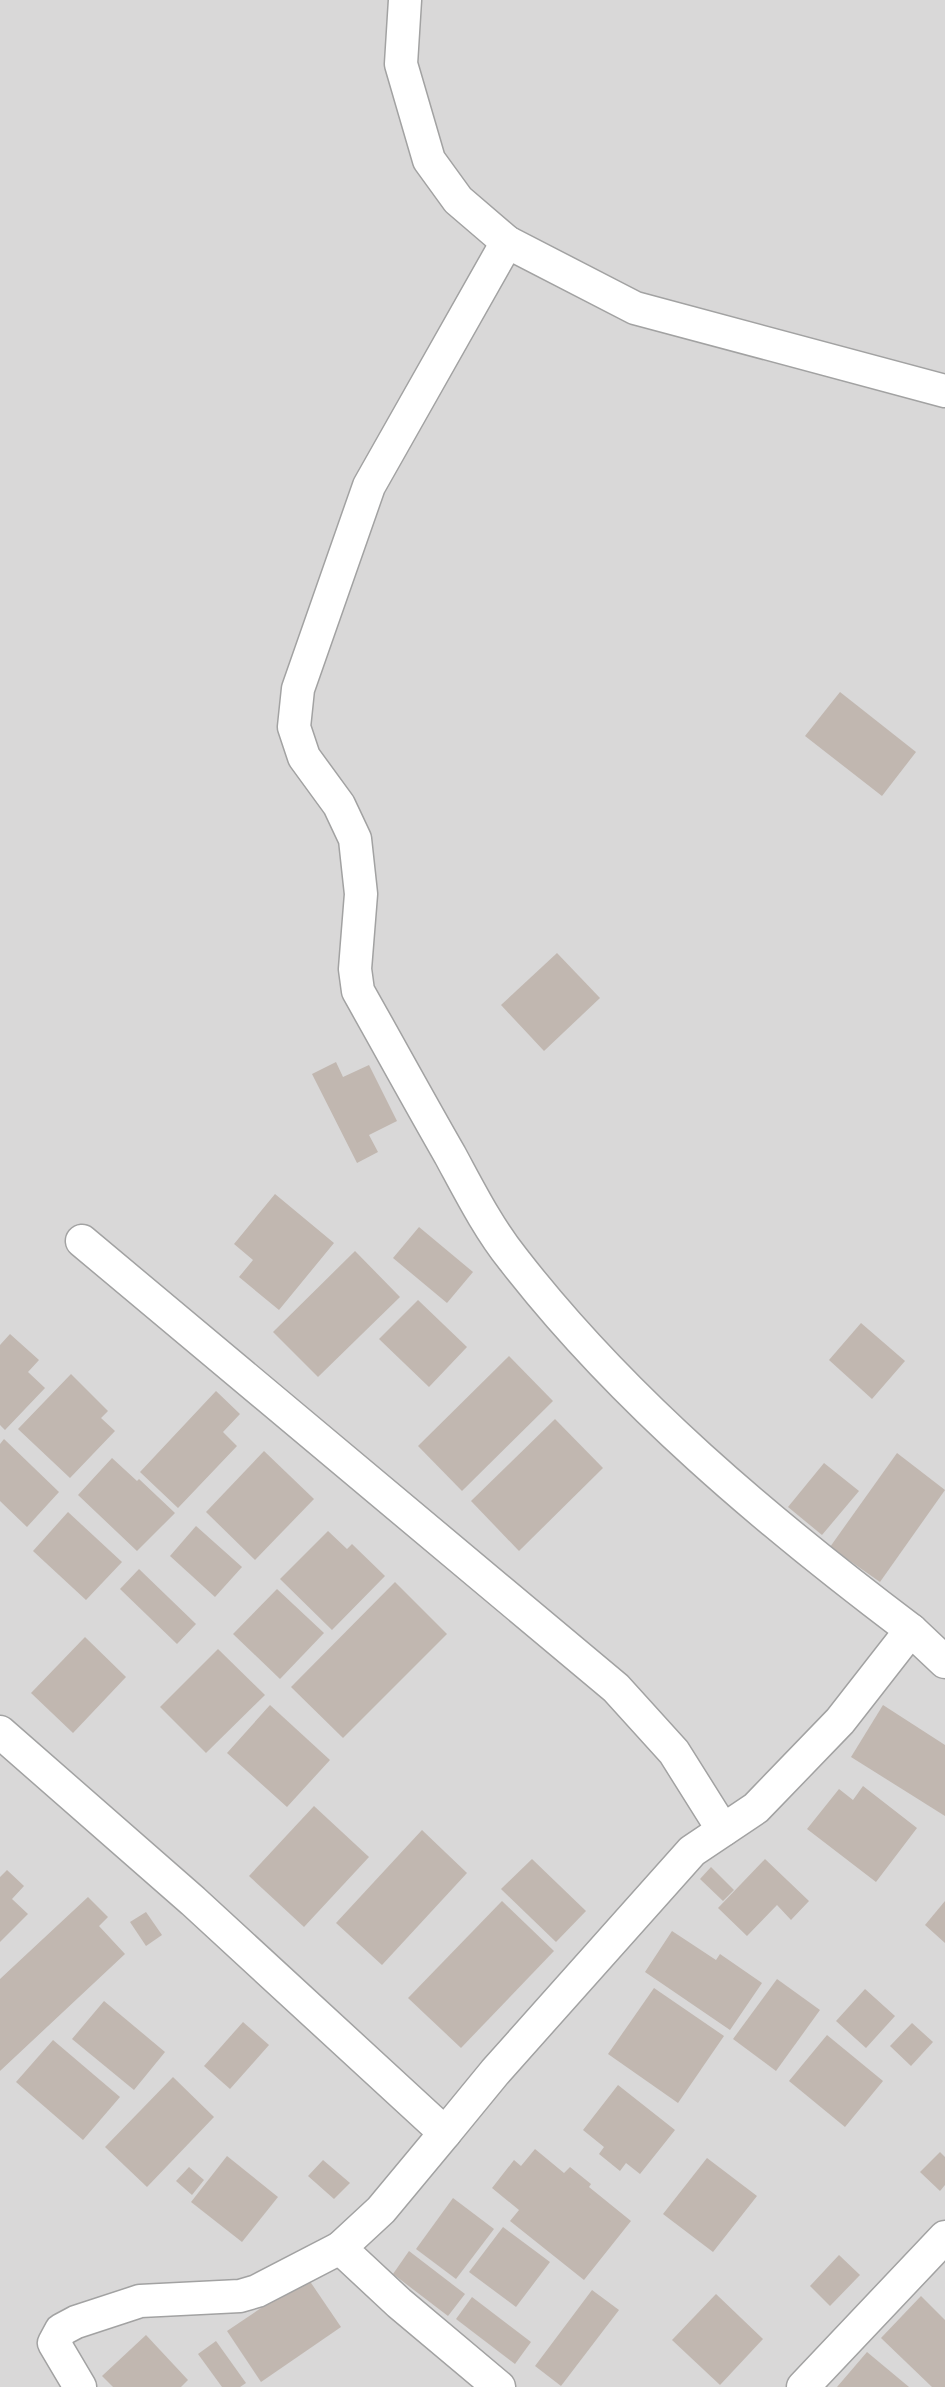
<svg xmlns="http://www.w3.org/2000/svg" width="945" height="2387" font-family="Overpass,sans-serif">
  <style>
    .residential { fill: #d9d8d8 }
    .building { fill: #c1b7b0 }
    .lines { fill: none; stroke-linecap: round; stroke-linejoin: round }
    .street-casing { stroke: #a2a2a2; stroke-width: 35 }
    .street { stroke: #fff; stroke-width: 32 }
  </style>
  <rect width="100%" height="100%" fill="#ede8e0"/>
  <rect class="residential" x="0" y="0" width="945" height="2387"/>
  <g class="building">
    <path d="M840 692 916 752 882 796 805 736Z"/>
    <path d="M557 953 600 998 544 1051 501 1005Z"/>
    <path d="M336 1062 343 1077 369 1065 397 1121 369 1135 378 1152 357 1163 312 1074Z"/>
    <path d="M275 1194 334 1243 279 1310 239 1277 253 1260 234 1244Z"/>
    <path d="M419 1227 473 1272 447 1303 393 1258Z"/>
    <path d="M355 1251 400 1297 318 1377 273 1332Z"/>
    <path d="M418 1300 467 1347 429 1387 379 1339Z"/>
    <path d="M861 1323 905 1361 872 1399 829 1360Z"/>
    <path d="M10 1334 39 1360 28 1372 45 1388 5 1430 0 1425V1345Z"/>
    <path d="M509 1356 553 1401 462 1491 418 1446Z"/>
    <path d="M71 1374 108 1411 101 1418 115 1431 70 1478 18 1429Z"/>
    <path d="M216 1391 240 1414 223 1432 237 1446 178 1508 140 1472Z"/>
    <path d="M555 1419 603 1468 519 1551 471 1501Z"/>
    <path d="M4 1439 59 1492 27 1527 0 1501V1444Z"/>
    <path d="M264 1451 314 1499 255 1560 206 1512Z"/>
    <path d="M897 1453 945 1490 880 1582 830 1547Z"/>
    <path d="M112 1458 137 1481 139 1479 175 1513 137 1551 78 1495Z"/>
    <path d="M824 1463 859 1491 822 1535 788 1507Z"/>
    <path d="M68 1512 122 1562 86 1600 33 1551Z"/>
    <path d="M196 1526 242 1567 215 1597 170 1556Z"/>
    <path d="M328 1531 347 1549 352 1544 385 1576 332 1630 280 1579Z"/>
    <path d="M139 1569 196 1624 177 1644 120 1589Z"/>
    <path d="M395 1582 447 1634 343 1738 291 1687Z"/>
    <path d="M277 1589 324 1633 280 1679 233 1634Z"/>
    <path d="M85 1637 126 1677 73 1733 31 1693Z"/>
    <path d="M218 1649 265 1695 206 1753 160 1707Z"/>
    <path d="M270 1705 330 1760 287 1807 227 1753Z"/>
    <path d="M883 1705 945 1745V1816L851 1757Z"/>
    <path d="M863 1786 917 1828 876 1882 807 1829 839 1789 853 1800Z"/>
    <path d="M314 1806 369 1857 304 1927 249 1876Z"/>
    <path d="M422 1830 467 1873 382 1965 336 1923Z"/>
    <path d="M532 1859 586 1911 556 1942 501 1889Z"/>
    <path d="M765 1859 809 1901 791 1920 777 1905 747 1936 718 1908Z"/>
    <path d="M711 1867 734 1890 723 1901 700 1879Z"/>
    <path d="M7 1870 24 1886 12 1899 28 1914 0 1942V1877Z"/>
    <path d="M88 1897 108 1917 99 1926 125 1954 0 2071V1979Z"/>
    <path d="M502 1901 554 1951 461 2048 408 1998Z"/>
    <path d="M945 1901V1943L925 1925Z"/>
    <path d="M146 1912 162 1935 146 1946 130 1922Z"/>
    <path d="M672 1931 716 1960 720 1954 762 1983 730 2030 645 1972Z"/>
    <path d="M777 1979 820 2010 776 2071 733 2039Z"/>
    <path d="M654 1988 724 2036 678 2103 608 2054Z"/>
    <path d="M865 1989 895 2016 866 2048 836 2021Z"/>
    <path d="M104 2001 165 2052 134 2090 72 2039Z"/>
    <path d="M243 2022 269 2045 230 2089 204 2066Z"/>
    <path d="M912 2023 933 2042 911 2066 890 2046Z"/>
    <path d="M827 2035 883 2081 845 2127 789 2081Z"/>
    <path d="M53 2040 120 2097 83 2140 16 2082Z"/>
    <path d="M173 2077 214 2117 147 2187 105 2147Z"/>
    <path d="M618 2085 675 2130 640 2174 626 2163 620 2171 599 2154 604 2147 583 2130Z"/>
    <path d="M535 2149 564 2173 570 2167 591 2184 589 2187 631 2221 584 2280 510 2221 519 2210 492 2188 514 2160 521 2166Z"/>
    <path d="M940 2152 945 2157V2185L940 2191 920 2172Z"/>
    <path d="M227 2156 278 2197 242 2242 191 2202Z"/>
    <path d="M707 2158 757 2196 713 2252 663 2214Z"/>
    <path d="M323 2160 350 2183 334 2199 308 2176Z"/>
    <path d="M189 2167 204 2180 192 2195 176 2181Z"/>
    <path d="M453 2198 494 2229 456 2279 416 2249Z"/>
    <path d="M503 2227 550 2262 516 2307 469 2272Z"/>
    <path d="M409 2251 465 2294 448 2316 393 2274Z"/>
    <path d="M839 2255 860 2275 830 2306 810 2286Z"/>
    <path d="M307 2277 341 2327 261 2382 227 2331Z"/>
    <path d="M592 2290 619 2310 561 2386 535 2366Z"/>
    <path d="M716 2294 763 2339 720 2385 672 2340Z"/>
    <path d="M921 2296 945 2320V2387H932L881 2338Z"/>
    <path d="M472 2297 531 2342 515 2364 456 2319Z"/>
    <path d="M146 2335 188 2380 181 2387H113L102 2376Z"/>
    <path d="M216 2341 246 2383 240 2387H222L198 2354Z"/>
    <path d="M867 2352 909 2387H837Z"/>
  </g>
  <g class="lines">
    <defs>
      <g id="street">
        <path d="M405 0 401 64 429 160 458 200 507 242 635 308 945 391"/>
        <path d="M82 1241 616 1688 674 1752 723 1830"/>
        <path d="M911 1630 945 1662"/>
        <path d="M0 1732 193 1901 445 2133 381 2210 340 2248 399 2303 499 2387"/>
        <path d="M445 2133 495 2072 692 1851 756 1808 840 1721 911 1630C769 1523 622 1400 513 1259 488 1228 469 1190 450 1155 419 1101 389 1046 358 991L355 969 361 894 355 839 339 805 304 757 294 727 298 689 369 486 507 242"/>
        <path d="M80 2387 54 2343 61 2330 76 2322 140 2301 240 2296 257 2291 340 2248"/>
        <path d="M803 2387 945 2237"/>
      </g>
    </defs>
    <use href="#street" class="street-casing"/>
    <use href="#street" class="street"/>
  </g>
</svg>
